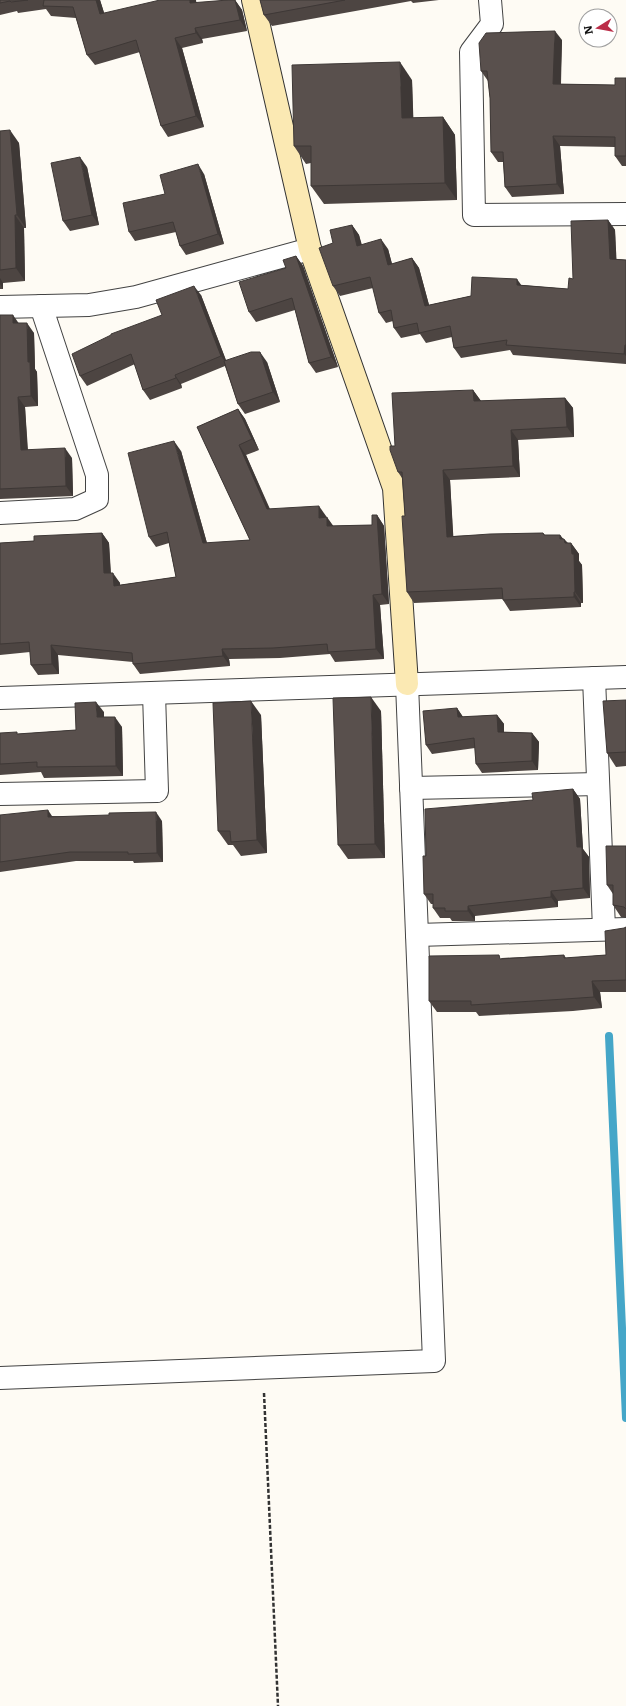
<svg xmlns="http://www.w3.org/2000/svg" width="626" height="1706" font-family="Literata,serif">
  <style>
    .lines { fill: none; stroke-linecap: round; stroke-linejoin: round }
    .stream { stroke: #45a6c8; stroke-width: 8 }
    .street-casing { stroke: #434343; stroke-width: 24 }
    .secondary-casing { stroke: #323232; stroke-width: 24 }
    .path { stroke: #323232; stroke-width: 2.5; stroke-dasharray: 4 2; stroke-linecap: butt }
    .street { stroke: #fff; stroke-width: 22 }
    .secondary { stroke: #fbe9b3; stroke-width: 22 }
    .wall { fill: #4d4542 }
    .shaded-wall { fill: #3e3836 }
    .building { fill: #59504d; stroke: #3e3836 }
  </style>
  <rect width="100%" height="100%" fill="#fefbf4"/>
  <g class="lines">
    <path class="stream" d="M609 1036 626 1418"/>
    <defs>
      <g id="street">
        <path d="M490 0 492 24 471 52 474 215 626 214"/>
        <path d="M0 307 89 305 136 297 310 249"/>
        <path d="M0 513 75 509 97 499V475L41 306"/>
        <path d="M594 678 604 929"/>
        <path d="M0 698 626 677"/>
        <path d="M411 788 598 784"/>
        <path d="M0 794 157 791 154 693"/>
        <path d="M417 935 626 929"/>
        <path d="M0 1378 434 1361 407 684"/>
      </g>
      <path id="secondary" d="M253 0 310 249 394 488 407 684"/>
    </defs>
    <use href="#street" class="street-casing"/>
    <use href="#secondary" class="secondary-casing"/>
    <path class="path" d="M264 1393 278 1706"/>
    <use href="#street" class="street"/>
    <use href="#secondary" class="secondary"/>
  </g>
  <g class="wall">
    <path d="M0 0H100L104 13 196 3 228 0H235L242 10 247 31 202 39 203 43 182 48 204 127 168 137 161 126 140 52 95 65 87 55 76 18 51 16 46 9 18 13 17 11 0 15Z"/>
    <path d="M260 0H439L413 3 411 1 272 26 264 15Z"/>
    <path d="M562 40 561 84 615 85 626 78V166H622L615 156V147L560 146 564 194 512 197 505 187 503 162H498L491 152 490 98 488 81 481 71Z"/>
    <path d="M412 80 413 118 443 117 455 135 457 200 324 204 311 186V163L306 164 294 146Z"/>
    <path d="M0 131 19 143 26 228H24L25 281 3 283V289H0Z"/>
    <path d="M87 167 99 225 70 231 63 221Z"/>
    <path d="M204 174 224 244 186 255 180 246 176 232 135 241 129 232Z"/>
    <path d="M608 220 615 230 616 259 626 260V364L513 355 510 350 461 358 454 348 452 337 426 343 420 334 401 338 394 328 393 321 386 323 379 313 373 288 340 296 333 286V243L352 225 359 235 362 245 388 249 392 264 412 258 419 268 429 305 522 285 568 289 573 279Z"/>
    <path d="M296 256 303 266 338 367 316 373 309 363 295 310 256 322 249 312Z"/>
    <path d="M201 295 226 360 267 362 280 402 245 414 238 404 225 366 181 384 182 388 150 400 143 390 135 364 87 386 80 376 162 315Z"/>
    <path d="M0 315 18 323 34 333 35 369 37 372 38 406 25 407 28 450 72 458 73 496 0 499Z"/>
    <path d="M473 390 481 401 565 398 573 408 574 437 518 440 520 477 450 480 453 536 543 533 545 535H560L563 539H564L568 543H571L579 554V561L582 565 583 603H581V607L510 611 503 600V599L414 603 407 592 405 516 402 478 398 472 395 446Z"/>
    <path d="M238 409 245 419 259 450 246 455 270 509 326 516V517L333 526 372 525 377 515 384 526 389 604 380 605 384 659 335 662 330 654 280 658 229 659 230 666 140 674 133 664V662L58 655 59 674 38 675 31 665 30 652 0 655V543L34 541 102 533 109 543 111 573 120 583V585L176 577 169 543 156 547 149 537 181 451 207 543 250 540 197 427Z"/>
    <path d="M626 700V766L616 767 607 753Z"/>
    <path d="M457 708 463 717 497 715 504 724V732L532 733 539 742 538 770 482 773 476 764 475 748 432 754 426 745Z"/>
    <path d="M381 711 385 858 348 859 338 845Z"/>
    <path d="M104 712V717L122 727 123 776 44 778 41 772 0 775V733L18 734 76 730Z"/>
    <path d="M261 715 267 853 241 856 233 845H228L218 831Z"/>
    <path d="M573 789 580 799 583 849 589 857 590 898 558 901V907L475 916V921H452L450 918H440L433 908V904H431L424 894 426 856 533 800Z"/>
    <path d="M0 815 52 816 162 821 163 862 134 863 133 861H76L0 872Z"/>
    <path d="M626 846V917H621L613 905V894L607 885Z"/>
    <path d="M626 927V992H600L602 1008 573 1011 479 1016 476 1012H437L429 1001 502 958 564 955 566 958 606 955Z"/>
  </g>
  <g class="shaded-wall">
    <path d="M96 0H100L108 25 100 14Z"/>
    <path d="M190 0H196L198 14 190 3Z"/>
    <path d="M235 0 242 10 247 31 240 20Z"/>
    <path d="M195 28 202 39 203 43 196 33Z"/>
    <path d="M555 31 562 40 560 94 553 84Z"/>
    <path d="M175 38 182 48 204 127 196 116Z"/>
    <path d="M400 62 412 80 414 136 402 118Z"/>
    <path d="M443 117 455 135 457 200 445 183Z"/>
    <path d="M10 130 19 143 26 228 17 215Z"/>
    <path d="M553 136 560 146 564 194 557 184Z"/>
    <path d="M80 157 87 167 99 225 92 215Z"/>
    <path d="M198 164 204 174 224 244 218 234Z"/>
    <path d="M15 215 24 228 25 281 16 268Z"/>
    <path d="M608 220 615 230 617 269 610 259Z"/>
    <path d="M352 225 359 235 364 256 357 246Z"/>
    <path d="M381 239 388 249 395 275 388 265Z"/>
    <path d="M296 256 303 266 338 367 331 357Z"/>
    <path d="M412 258 419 268 432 316 425 306Z"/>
    <path d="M0 278 3 283V289L0 284Z"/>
    <path d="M517 279 524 289 517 285Z"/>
    <path d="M194 286 201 295 228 366 221 356Z"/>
    <path d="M13 315 20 325 13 323Z"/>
    <path d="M27 323 34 333 35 369 37 372 38 406 31 396 28 362Z"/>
    <path d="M625 345 626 346V356L624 354Z"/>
    <path d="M260 352 267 362 280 402 273 392Z"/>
    <path d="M175 375 181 384 182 388 176 378Z"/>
    <path d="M473 390 481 401V412L474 401Z"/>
    <path d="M18 397 25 407 28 460 21 450Z"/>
    <path d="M565 398 573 408 574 437 567 427Z"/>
    <path d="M238 409 245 419 259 450 252 439Z"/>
    <path d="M511 430 518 440 520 477 513 466Z"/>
    <path d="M174 441 181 451 210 554 203 543Z"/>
    <path d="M239 445 246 455 274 520 267 509Z"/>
    <path d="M65 448 72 458 73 496 66 486Z"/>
    <path d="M443 470 450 480 454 548 447 537Z"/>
    <path d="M319 506 326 516V528L319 518Z"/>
    <path d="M377 515 384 526 389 604 382 594Z"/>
    <path d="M327 517 334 527 327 526Z"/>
    <path d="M102 533 109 543 111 583 104 573Z"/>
    <path d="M560 535 565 541 564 539 572 549 571 543 579 554V561L582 565 583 603 575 592 560 539Z"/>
    <path d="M113 573 120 583 121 596 114 586Z"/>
    <path d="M574 592 581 603V607L574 597Z"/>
    <path d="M373 595 380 605 384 659 376 649Z"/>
    <path d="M51 645 58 655 59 674 52 664Z"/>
    <path d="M222 649 229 659 230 666 223 656Z"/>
    <path d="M371 697 381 711 385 858 375 844Z"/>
    <path d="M251 701 261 715 267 853 257 840Z"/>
    <path d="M96 702 104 712V727L97 717Z"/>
    <path d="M457 708 463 717H458Z"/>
    <path d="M497 715 504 724V741L498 732Z"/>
    <path d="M115 717 122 727 123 776 116 766Z"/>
    <path d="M532 733 539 742 538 770 532 761Z"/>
    <path d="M573 789 580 799 583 849 589 857 590 898 583 888 577 847Z"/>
    <path d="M48 810 54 819 48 817Z"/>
    <path d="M156 812 162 821 163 862 157 853Z"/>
    <path d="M551 891 558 901V907L551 897Z"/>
    <path d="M468 906 475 916V921L468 911Z"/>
    <path d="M592 981 600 992 602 1008 594 997Z"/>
  </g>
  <g class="building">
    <path d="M0 0H28L11 2 10 1 0 3Z"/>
    <path d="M44 0H96L100 14 160 0H190V3L228 0H235L240 20 195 28 196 33 175 38 196 116 161 126 136 40 87 55 73 7 43 6Z"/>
    <path d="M260 0H345L264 15Z"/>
    <path d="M555 31 553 84 615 85V78H626V156H615V137L553 136 557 184 505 187 503 152H491L490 98 487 71H481L479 43 486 33Z"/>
    <path d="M400 62 402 118 443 117 445 183 311 186V146H294L292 65Z"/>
    <path d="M10 130 17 215H15L16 268 0 270V131Z"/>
    <path d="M80 157 92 215 63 221 51 163Z"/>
    <path d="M198 164 218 234 180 246 173 222 129 232 123 203 165 194 160 175Z"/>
    <path d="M608 220 610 259 626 260V345H625L624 354 506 345 507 340 454 348 450 326 419 333 417 323 394 328 391 310 379 313 370 277 333 286 319 248 333 243 330 230 352 225 357 246 381 239 388 265 412 258 425 306 471 296 472 277 517 279V285L568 289 569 278 573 279 571 221Z"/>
    <path d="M296 256 331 357 309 363 292 298 249 312 239 282 286 268 283 260Z"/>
    <path d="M194 286 221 356 175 375 176 378 143 390 131 354 80 376 72 354 111 335V334L162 315 156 300Z"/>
    <path d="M0 315H13V323H27L28 362H30L31 396 18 397 21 450 65 448 66 486 0 489Z"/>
    <path d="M251 352H260L273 392 238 404 224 361Z"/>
    <path d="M473 390 474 401 565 398 567 427 511 430 513 466 443 470 447 537 490 534 543 533 544 535H560V539H564L565 543H571L572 554H574L575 592H574V597L503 600 502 588 407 592 402 516H405L402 472H398L390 450V446H395L392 393Z"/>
    <path d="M238 409 252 439 239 445 267 509 319 506V518L327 517V526L372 525V515H377L382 594 373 595 376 649 328 652 327 644 273 648 222 649 223 656 133 664 132 653 51 645 52 664 31 665 29 642 0 644V543L34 541V536L102 533 104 573H113L114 586 176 577 167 532 149 537 128 453 174 441 203 543 250 540 197 427Z"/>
    <path d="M371 697 375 844 338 845 333 698Z"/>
    <path d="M626 700V752L607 753 603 701Z"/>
    <path d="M251 701 257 840 231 842 230 831H218L213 703Z"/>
    <path d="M96 702 97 717H115L116 766 37 767V762L0 764V733L17 732V734L76 730 75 703Z"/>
    <path d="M457 708 458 717 497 715 498 732 532 733V761L476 764 474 738 426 745 423 711Z"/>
    <path d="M573 789 577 847H582L583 888 551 891V897L468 906V911H445V908H433V894H424L423 856H426L425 809 533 800 532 793Z"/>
    <path d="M48 810V817L109 815V813L156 812 157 853 128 854V852H70L0 862V815Z"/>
    <path d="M606 846H626V909L624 907 613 905V885H607Z"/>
    <path d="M626 927V980L592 981 594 997 565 999 471 1005V1001H429V956L499 955 500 959 564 955V958L606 955 605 931 624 928Z"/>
  </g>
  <g transform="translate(598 28) rotate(259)"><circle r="19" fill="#ffffff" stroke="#9f9f9f"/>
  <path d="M0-3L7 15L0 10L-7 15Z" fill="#bb2d48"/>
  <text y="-6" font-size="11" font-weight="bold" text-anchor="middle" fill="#101010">N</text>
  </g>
</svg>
